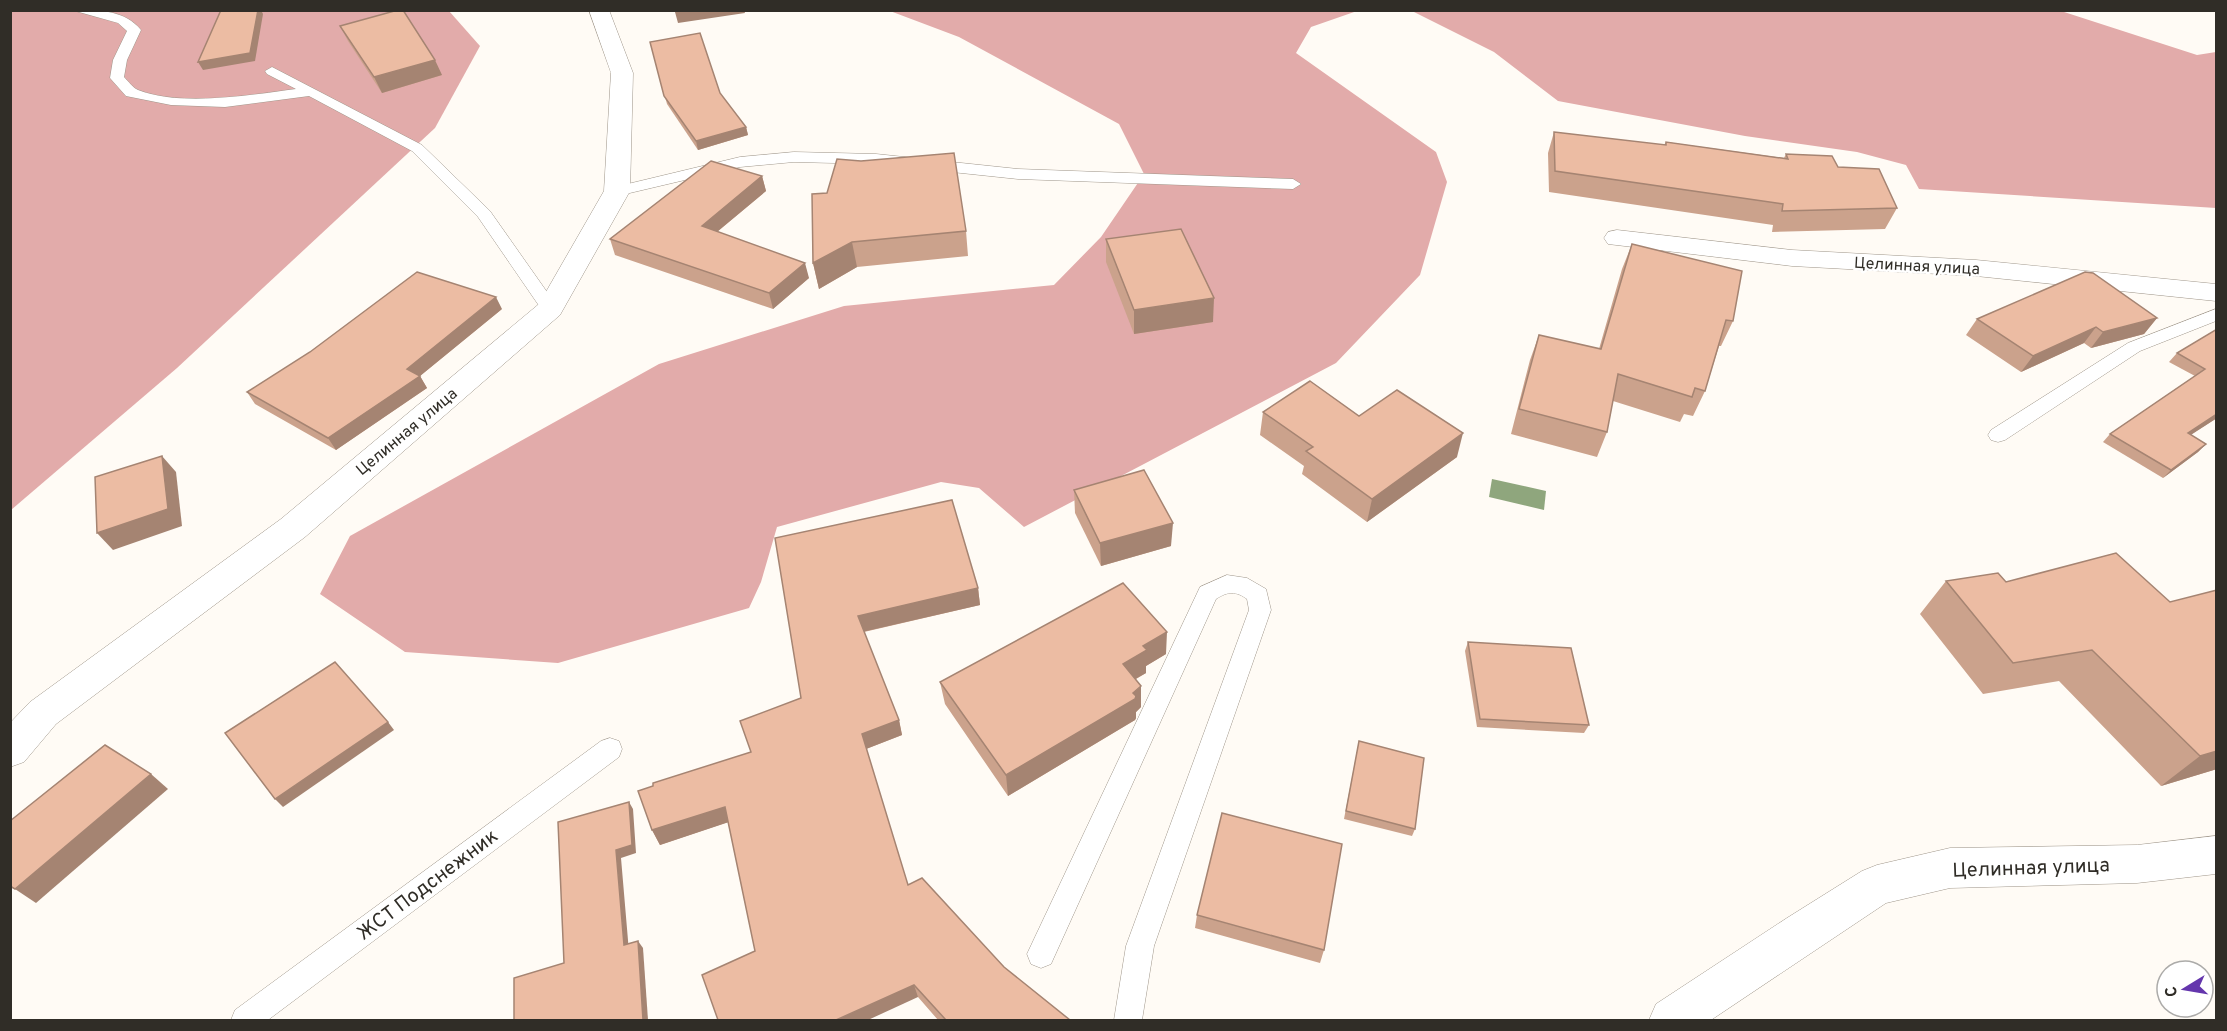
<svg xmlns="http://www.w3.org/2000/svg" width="2227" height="1031" font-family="Overpass,sans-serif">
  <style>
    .forest { fill: #e2abaa }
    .water { fill: #8fa67d }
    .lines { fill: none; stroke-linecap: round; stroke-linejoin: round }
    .service-casing { stroke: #9f968a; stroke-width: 1 }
    .minor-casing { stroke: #9f968a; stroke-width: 1 }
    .tertiary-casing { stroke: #9f968a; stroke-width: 1 }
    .service { fill: #fff; fill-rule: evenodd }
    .minor { fill: #fff; fill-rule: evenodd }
    .tertiary { fill: #fff; fill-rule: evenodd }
    .wall { fill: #cba28c }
    .shaded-wall { fill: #a58472 }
    .building { fill: #ecbca3; stroke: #a58472; stroke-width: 1.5 }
    .labels { text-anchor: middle; stroke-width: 5; stroke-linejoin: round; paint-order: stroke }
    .street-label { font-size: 16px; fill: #302d27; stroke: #fff }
    .near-street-label { font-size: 20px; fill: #302d27; stroke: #fff }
  </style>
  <rect width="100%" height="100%" fill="#fffbf5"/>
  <g class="forest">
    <path d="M11 11H449L480 46 435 128 177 368 11 510Z"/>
    <path d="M890 11H1380H1357L1311 27 1296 53 1436 152 1447 182 1420 275 1336 363 1024 527 979 488 941 482 777 527 761 582 749 608 558 663 405 652 320 594 350 536 659 364 844 306 1054 285 1101 237 1144 174 1119 124 959 37Z"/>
    <path d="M1412 11H2061L2197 55 2216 52V208L1919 189 1906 165 1857 152 1745 136 1558 101 1494 52Z"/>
  </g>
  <path class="water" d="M1492 479 1546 491 1544 510 1489 497Z"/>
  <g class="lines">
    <defs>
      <g id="service">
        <path d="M72 10C96 10 124 9 141 30L127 60 124 77C128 81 133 88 138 90 181 107 251 95 296 89L267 74 265 71 272 67 422 145 490 211 559 309 556 313H544L478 217 412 151 309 96 225 107 171 105 126 96 110 78 113 60 127 31 118 23Z"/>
        <path d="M794 152 876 154 1018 169 1293 179 1301 184 1293 189 1018 179 876 164 794 162 740 167 617 196 609 191 611 188 740 157Z"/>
        <path d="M2216 309V321L2140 351 2005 440 1998 442 1991 440 1988 435 1991 430 2128 343Z"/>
        <path d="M1227 575 1247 578 1266 589 1271 610 1154 946 1142 1020H1114L1126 946 1249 610 1247 599C1236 591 1228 591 1216 599L1051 964 1041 968 1031 964 1027 954 1200 587Z"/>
        <path d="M610 738 619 741 622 749 619 757 268 1020H231L235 1010 601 741Z"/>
      </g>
      <g id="minor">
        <path d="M589 10H609L633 73 630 191 560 315 305 537 56 724 24 762 10 767V723L30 702 281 519 539 304 604 191 611 73Z"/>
        <path d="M1617 230 1792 250 1976 260 2216 284V301L1976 276 1792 266 1608 244 1604 238 1608 232Z"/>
      </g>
      <path id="tertiary" d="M2216 836V874L2137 883 1950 888 1886 903 1711 1020H1649L1656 1004 1787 918 1862 871 1877 865 1950 848 2137 845Z"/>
    </defs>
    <use href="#service" class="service-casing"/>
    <use href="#minor" class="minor-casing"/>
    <use href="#tertiary" class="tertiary-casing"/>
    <use href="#service" class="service"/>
    <use href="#minor" class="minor"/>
    <use href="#tertiary" class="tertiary"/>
  </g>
  <g class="wall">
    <path d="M340 26 442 75 382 93 348 41Z"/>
    <path d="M650 42 746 127 748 135 698 150 667 104Z"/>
    <path d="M1554 132 1664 145 1666 142 1784 158 1786 154 1838 167 1897 208 1885 229 1772 232 1773 225 1549 192 1548 153Z"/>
    <path d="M762 176 766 191 717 232 809 278 773 309 615 255 610 239Z"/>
    <path d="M812 194 966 231 968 256 857 267 819 289 813 263Z"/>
    <path d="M1106 239 1213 322 1134 334 1106 262Z"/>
    <path d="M1632 244 1733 321 1721 346H1719L1705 391 1693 416 1684 414 1680 422 1613 401 1607 432 1597 457 1511 434 1530 360 1539 335 1599 349 1622 269Z"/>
    <path d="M502 309 420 376 427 388 336 450 255 404 247 392Z"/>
    <path d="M2157 318 2144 334 2091 348 2084 343 2021 372 1966 335 1977 319Z"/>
    <path d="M2217 329V418L2190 435 2206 444 2198 452 2163 478 2103 442 2110 434 2195 376 2169 362 2177 353Z"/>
    <path d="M1263 412 1359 416 1457 457 1367 522 1302 474 1304 466 1260 435Z"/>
    <path d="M1074 490 1171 546 1101 566 1075 513Z"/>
    <path d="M775 538 978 588 980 605 864 632 899 720 902 735 866 749 908 885 1004 967 1070 1020H938L918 997 755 951 728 822 660 845 652 830 653 786 751 752 801 698Z"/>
    <path d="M2116 553 2217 769 2161 786 2059 681 1983 694 1920 614 1946 581 2006 582Z"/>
    <path d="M1468 642 1589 725 1584 733 1477 727 1465 651Z"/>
    <path d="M1166 654 1146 666V673L1136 679 1141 707 1136 712V718L1135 720 1008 796 945 704 940 682Z"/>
    <path d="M1359 741 1415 829 1412 836 1344 819Z"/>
    <path d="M1197 915 1324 950 1320 963 1195 928Z"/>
  </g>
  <g class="shaded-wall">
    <path d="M258 10H261L263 14 255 61 203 70 198 62Z"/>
    <path d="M682 10H744L745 13 678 23 675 12Z"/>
    <path d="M435 60 442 75 382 93 374 77Z"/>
    <path d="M746 127 748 135 698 150 696 141Z"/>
    <path d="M762 176 766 191 706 241 702 226Z"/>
    <path d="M852 242 857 267 819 289 813 263Z"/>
    <path d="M805 263 809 278 773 309 769 293Z"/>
    <path d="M496 297 502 309 420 376 427 388 336 450 328 438 407 369Z"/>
    <path d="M1214 298 1213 322 1134 334V310Z"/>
    <path d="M2157 318 2144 334 2091 348 2103 332Z"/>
    <path d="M2096 327 2084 343 2021 372 2033 356Z"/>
    <path d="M2217 414V418L2180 442 2188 433Z"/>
    <path d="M1463 433 1457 457 1367 522 1372 499Z"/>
    <path d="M2206 444 2198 452 2163 478 2171 470Z"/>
    <path d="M162 456 176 472 182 526 113 550 97 533Z"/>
    <path d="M1173 523 1171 546 1101 566 1100 543Z"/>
    <path d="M978 588 980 605 862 632 858 616Z"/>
    <path d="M1167 632 1166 654 1146 666V673L1123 686V664L1143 646Z"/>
    <path d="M1141 686V707L1136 712V718L1135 720 1008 796 1006 775 1133 693Z"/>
    <path d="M899 720 902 735 866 749 862 734Z"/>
    <path d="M388 722 394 730 283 807 275 799Z"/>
    <path d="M2217 751V769L2161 786 2200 756Z"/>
    <path d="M151 774 168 789 36 903 15 889Z"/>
    <path d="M629 802 633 809 636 853 621 858 629 952 624 945 616 850Z"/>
    <path d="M725 807 732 821 660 845 652 830Z"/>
    <path d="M638 941 643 948 648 1020H643Z"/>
    <path d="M914 985 918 997 868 1020H836Z"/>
  </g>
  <g class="building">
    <path d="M221 10H258L250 53 198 62Z"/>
    <path d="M398 10H403L435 60 374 77 340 26Z"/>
    <path d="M700 33 720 93 746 127 696 141 664 96 650 42Z"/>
    <path d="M1554 132 1666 145V142L1788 159 1786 154 1832 156 1838 167 1879 169 1897 208 1782 211 1783 204 1555 171Z"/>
    <path d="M954 153 966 231 852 242 813 263 812 194 827 193 837 159 861 161Z"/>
    <path d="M711 161 762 176 702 226 805 263 769 293 610 239Z"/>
    <path d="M1181 229 1214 298 1134 310 1106 239Z"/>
    <path d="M1632 244 1742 271 1733 321 1726 320 1705 391 1695 388 1692 397 1618 374 1607 432 1519 409 1539 335 1601 349Z"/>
    <path d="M417 272 496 297 407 369 420 376 328 438 247 392 310 352Z"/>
    <path d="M2085 272 2093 273 2157 318 2103 332 2096 327 2033 356 1977 319Z"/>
    <path d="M2217 329V414L2188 433 2206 444 2171 470 2110 434 2205 369 2177 353Z"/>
    <path d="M1310 381 1359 416 1397 390 1463 433 1372 499 1306 451 1313 447 1263 412Z"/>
    <path d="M162 456 168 509 97 533 95 477Z"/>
    <path d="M1144 470 1173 523 1100 543 1074 490Z"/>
    <path d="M952 500 978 588 858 616 899 720 862 734 908 885 922 878 1004 967 1070 1020H946L914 985 836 1020H718L702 975 755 951 725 807 652 830 638 791 653 786V783L751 752 740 721 801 698 775 538Z"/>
    <path d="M2116 553 2170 602 2217 590V751L2200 756 2092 650 2013 663 1946 581 1998 573 2006 582Z"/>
    <path d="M1123 583 1167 632 1143 646 1147 650 1123 664 1141 686 1133 693 1136 696 1135 699 1006 775 940 682Z"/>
    <path d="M1468 642 1571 648 1589 725 1480 719Z"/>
    <path d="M335 662 388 722 275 799 225 733Z"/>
    <path d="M1359 741 1424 758 1415 829 1346 811Z"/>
    <path d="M105 745 151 774 15 889 10 886V821Z"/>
    <path d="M629 802 632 845 616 850 624 945 638 941 643 1020H514V978L564 963 558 822Z"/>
    <path d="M1222 813 1342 844 1324 950 1197 915Z"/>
  </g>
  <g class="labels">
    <g class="street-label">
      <text transform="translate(1917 265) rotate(3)" y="6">Целинная улица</text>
      <text transform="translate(406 431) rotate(-40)" y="6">Целинная улица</text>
    </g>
    <g class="near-street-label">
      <text transform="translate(2031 867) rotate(-2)" y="7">Целинная улица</text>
      <text transform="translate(427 884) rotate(-37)" y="7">ЖСТ Подснежник</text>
    </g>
  </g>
  <rect width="2227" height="1031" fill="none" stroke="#302d27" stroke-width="24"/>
  <g transform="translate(2185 989) rotate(259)"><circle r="28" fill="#ffffff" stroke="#acaba9" stroke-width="1.5"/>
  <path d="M0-4.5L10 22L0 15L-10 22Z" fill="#6436ad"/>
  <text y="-9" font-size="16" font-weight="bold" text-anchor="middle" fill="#302d27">С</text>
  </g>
</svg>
